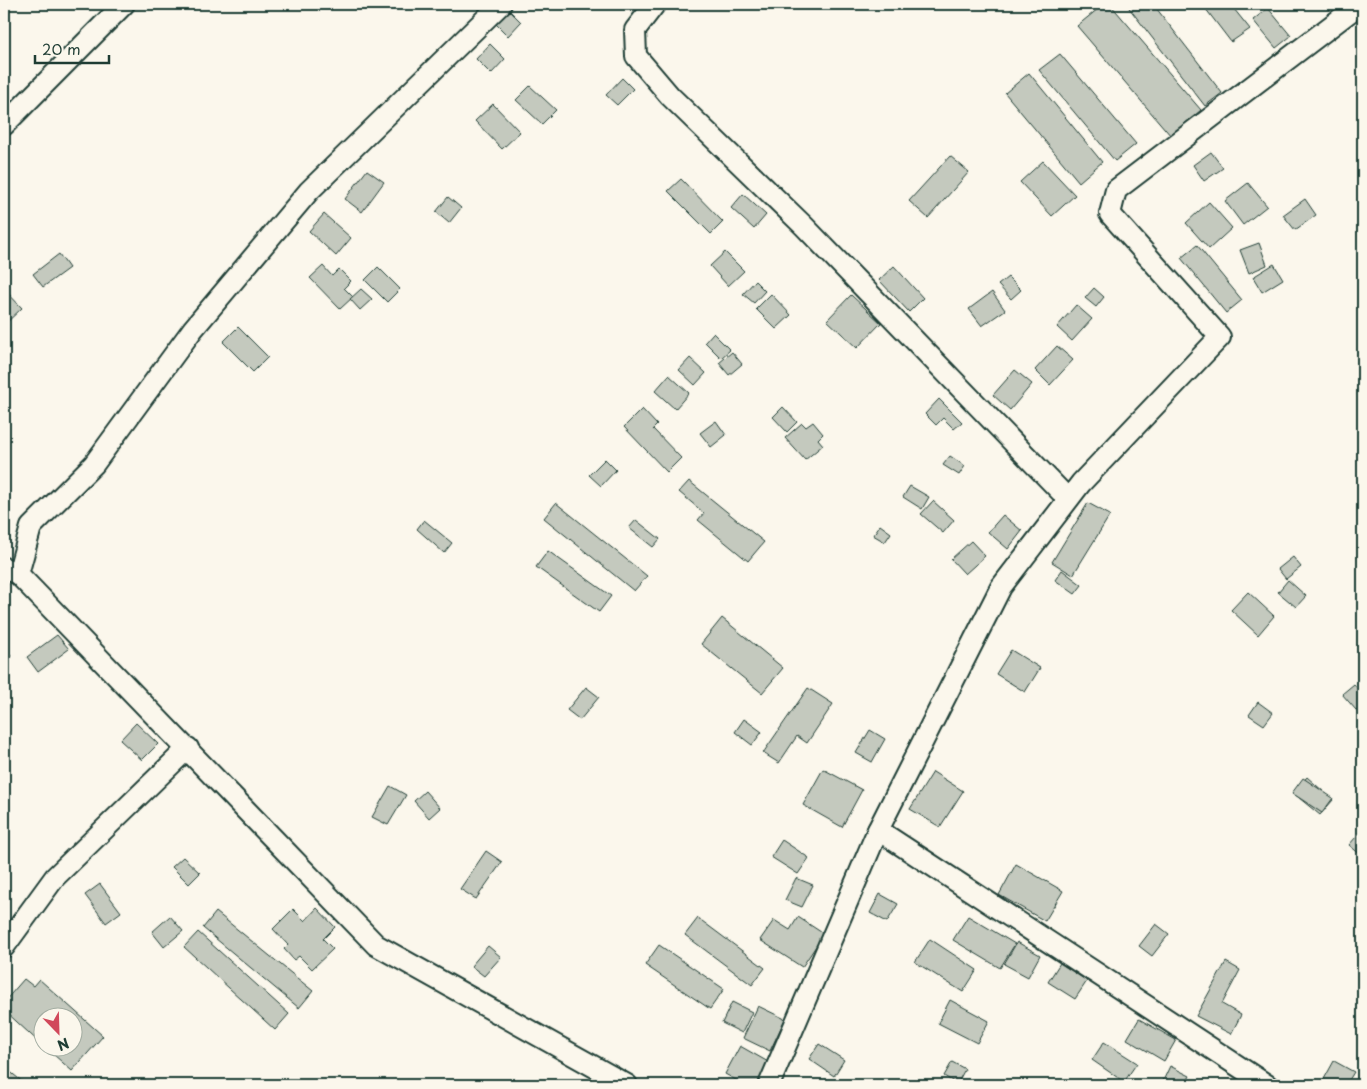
<svg xmlns="http://www.w3.org/2000/svg" width="1367" height="1089" font-family="'Playpen Sans',sans-serif">
  <style>
    .building { fill: #c4c9be; stroke: #1f3d34 }
    .lines { fill: none; stroke-linecap: round; stroke-linejoin: round }
    .minor-casing { stroke: #1f3d34; stroke-width: 24 }
    .minor { stroke: #fbf7ec; stroke-width: 20 }
  </style>
  <rect width="100%" height="100%" fill="#fbf7ec"/>
  <filter id="ink" filterUnits="userSpaceOnUse"><feTurbulence type="fractalNoise" baseFrequency=".02" numOctaves="2"/><feDisplacementMap in="SourceGraphic" scale="10" xChannelSelector="R" yChannelSelector="G"/><feConvolveMatrix kernelMatrix="1 2 1 2 8 2 1 2 1" color-interpolation-filters="sRGB"/></filter>
  <g filter="url(#ink)">
    <g class="building">
      <path d="M1104 4H1110L1201 110 1171 136 1077 26Z"/>
      <path d="M1126 4H1153L1222 93 1205 106Z"/>
      <path d="M1202 4H1230L1250 29 1231 42Z"/>
      <path d="M507 8 521 22 508 36 494 22Z"/>
      <path d="M1268 8 1291 36 1276 48 1253 20Z"/>
      <path d="M490 44 505 59 491 74 476 59Z"/>
      <path d="M1060 54 1136 144 1115 161 1039 70Z"/>
      <path d="M1029 73 1102 162 1079 182 1005 93Z"/>
      <path d="M622 78 633 89 617 105 606 95Z"/>
      <path d="M530 86 556 110 542 124 516 100Z"/>
      <path d="M493 104 520 132 502 149 475 121Z"/>
      <path d="M1211 152 1223 168 1204 181 1193 165Z"/>
      <path d="M950 156 969 172 928 218 909 201Z"/>
      <path d="M1043 161 1075 195 1052 216 1020 182Z"/>
      <path d="M367 170 384 182 362 212 345 199Z"/>
      <path d="M681 179 723 222 711 234 668 191Z"/>
      <path d="M1248 183 1267 206 1243 225 1225 201Z"/>
      <path d="M743 194 766 215 754 229 731 208Z"/>
      <path d="M448 197 461 208 449 223 436 212Z"/>
      <path d="M1305 199 1316 215 1295 230 1283 215Z"/>
      <path d="M1209 202 1232 228 1209 249 1186 223Z"/>
      <path d="M324 214 351 238 336 256 309 231Z"/>
      <path d="M1259 243 1267 265 1249 273 1240 250Z"/>
      <path d="M1197 245 1242 300 1226 313 1181 258Z"/>
      <path d="M725 252 744 271 728 286 710 266Z"/>
      <path d="M59 254 69 268 43 287 33 274Z"/>
      <path d="M1274 264 1283 279 1262 292 1253 277Z"/>
      <path d="M323 266 332 276 339 269 351 281 344 288 353 297 340 309 310 278Z"/>
      <path d="M894 266 923 298 909 312 879 280Z"/>
      <path d="M378 267 400 289 387 302 365 280Z"/>
      <path d="M1008 277 1021 290 1011 299 998 285Z"/>
      <path d="M755 281 765 291 754 303 743 294Z"/>
      <path d="M1094 288 1104 297 1096 307 1085 298Z"/>
      <path d="M4 289 22 308 4 325Z"/>
      <path d="M361 289 372 299 360 310 350 299Z"/>
      <path d="M992 292 1005 310 982 326 969 309Z"/>
      <path d="M771 294 791 315 776 329 756 309Z"/>
      <path d="M851 295 881 323 857 348 827 320Z"/>
      <path d="M1076 305 1092 319 1072 341 1057 327Z"/>
      <path d="M238 327 268 357 253 372 223 342Z"/>
      <path d="M713 333 730 350 721 358 705 342Z"/>
      <path d="M1057 346 1073 360 1050 385 1035 370Z"/>
      <path d="M732 352 742 364 729 375 719 363Z"/>
      <path d="M690 358 706 373 695 385 679 370Z"/>
      <path d="M1015 370 1032 384 1010 410 993 395Z"/>
      <path d="M669 375 689 393 675 409 655 391Z"/>
      <path d="M939 399 962 422 954 429 943 418 936 425 925 414Z"/>
      <path d="M783 407 797 422 787 432 773 417Z"/>
      <path d="M642 409 657 425 653 429 681 458 667 472 624 427Z"/>
      <path d="M716 421 726 435 711 447 700 433Z"/>
      <path d="M813 422 823 434 818 439 823 445 805 460 785 438 802 423 806 427Z"/>
      <path d="M950 456 965 466 959 475 943 465Z"/>
      <path d="M605 459 616 470 601 486 589 475Z"/>
      <path d="M689 481 764 542 748 561 698 520 704 513 679 492Z"/>
      <path d="M910 486 929 497 922 509 903 497Z"/>
      <path d="M933 501 954 520 943 533 921 514Z"/>
      <path d="M556 503 647 576 634 591 544 518Z"/>
      <path d="M1088 503 1110 515 1073 575 1052 562Z"/>
      <path d="M1003 515 1022 531 1008 549 988 532Z"/>
      <path d="M424 520 452 543 444 553 417 529Z"/>
      <path d="M636 520 660 539 653 547 629 528Z"/>
      <path d="M880 525 891 533 885 542 873 535Z"/>
      <path d="M971 541 985 556 965 574 951 559Z"/>
      <path d="M548 551 611 596 599 612 536 567Z"/>
      <path d="M1293 557 1301 567 1286 579 1278 569Z"/>
      <path d="M1062 570 1082 585 1075 594 1055 580Z"/>
      <path d="M1288 580 1306 596 1296 607 1278 592Z"/>
      <path d="M1248 592 1274 616 1258 635 1231 610Z"/>
      <path d="M722 618 783 668 762 693 701 644Z"/>
      <path d="M57 635 69 649 38 672 27 657Z"/>
      <path d="M4 648 11 656 4 662Z"/>
      <path d="M1011 650 1040 668 1025 692 996 674Z"/>
      <path d="M1354 684 1363 694V718L1342 694Z"/>
      <path d="M586 687 599 697 580 720 567 710Z"/>
      <path d="M808 688 833 704 807 743 797 736 779 763 763 753Z"/>
      <path d="M1258 702 1273 713 1264 725 1249 715Z"/>
      <path d="M744 719 762 732 752 745 735 732Z"/>
      <path d="M136 723 158 744 142 760 120 740Z"/>
      <path d="M870 730 885 739 872 762 856 753Z"/>
      <path d="M823 769 862 790 842 827 803 805Z"/>
      <path d="M933 772 963 791 940 827 910 809Z"/>
      <path d="M1307 777 1333 800 1320 815 1293 793Z"/>
      <path d="M1303 778 1333 798 1322 813 1292 793Z"/>
      <path d="M390 786 406 795 388 825 372 817Z"/>
      <path d="M425 791 440 808 429 818 414 801Z"/>
      <path d="M1363 829V852L1361 855 1349 845Z"/>
      <path d="M782 840 809 858 798 874 771 857Z"/>
      <path d="M486 851 502 862 476 899 460 889Z"/>
      <path d="M183 857 200 873 189 884 172 867Z"/>
      <path d="M1016 864 1063 891 1045 921 999 895Z"/>
      <path d="M796 878 813 885 802 907 785 900Z"/>
      <path d="M100 884 121 912 106 923 85 895Z"/>
      <path d="M880 894 898 904 887 922 870 913Z"/>
      <path d="M317 908 335 927 323 939 333 949 312 969 299 956 294 960 284 949 288 945 273 929 293 909 305 921Z"/>
      <path d="M216 912 313 991 299 1008 203 928Z"/>
      <path d="M170 916 183 931 164 947 152 932Z"/>
      <path d="M968 916 1015 944 1000 968 953 940Z"/>
      <path d="M798 917 824 934 802 967 760 940 774 920 790 930Z"/>
      <path d="M698 918 765 968 752 985 685 935Z"/>
      <path d="M1156 924 1169 934 1152 956 1139 946Z"/>
      <path d="M198 932 289 1014 275 1030 184 947Z"/>
      <path d="M930 939 977 970 963 992 915 962Z"/>
      <path d="M1017 942 1040 955 1028 977 1004 964Z"/>
      <path d="M659 945 724 989 710 1009 645 965Z"/>
      <path d="M488 946 501 957 484 976 471 966Z"/>
      <path d="M1226 962 1240 970 1222 1004 1241 1015 1231 1034 1196 1016Z"/>
      <path d="M1060 963 1087 981 1075 999 1048 982Z"/>
      <path d="M24 979 33 986 39 979 103 1036 72 1071 44 1046H72V1016H42V1045L4 1010V1002Z"/>
      <path d="M950 1000 989 1021 977 1043 938 1023Z"/>
      <path d="M732 1002 752 1012 742 1033 722 1023Z"/>
      <path d="M758 1006 785 1019 770 1051 743 1038Z"/>
      <path d="M1139 1019 1176 1040 1164 1061 1127 1039Z"/>
      <path d="M1104 1042 1137 1063 1124 1082 1092 1060Z"/>
      <path d="M819 1044 844 1060 834 1076 809 1059Z"/>
      <path d="M740 1046 770 1063 757 1085H745L725 1074Z"/>
      <path d="M1334 1061 1354 1072 1346 1085H1331L1323 1081Z"/>
      <path d="M952 1062 965 1069 957 1084 944 1076Z"/>
      <path d="M1170 1066 1190 1076 1185 1085H1161Z"/>
      <path d="M8 1070 24 1083 22 1085H4V1074Z"/>
    </g>
    <g class="lines">
      <defs>
        <g id="minor">
          <path d="M655 4 635 30 636 56 670 96 804 226 1068 499"/>
          <path d="M4 125 124 4"/>
          <path d="M4 568 18 574 376 945 627 1085"/>
          <path d="M18 574 31 527 94 464 193 329 309 191 501 4"/>
          <path d="M878 830 1267 1085"/>
          <path d="M4 947 55 877 188 748"/>
          <path d="M769 1085 878 830 1001 587 1081 483 1220 337 1110 214 1116 190 1360 4"/>
        </g>
      </defs>
      <use href="#minor" class="minor-casing"/>
      <use href="#minor" class="minor"/>
    </g>
  </g>
  <rect width="1367" height="1089" fill="none" stroke="#fbf7ec" stroke-width="20"/>
  <rect x="10" y="10" width="1347" height="1069" fill="none" stroke="#1f3d34" stroke-width="2" filter="url(#ink)"/>
  <g transform="translate(58 1032) rotate(157)"><circle r="24" fill="#fbf7ec" stroke="#a3ada2"/>
  <path d="M0-4L9 19L0 12L-9 19Z" fill="#d1495b"/>
  <text y="-8" font-size="14" font-weight="bold" text-anchor="middle" fill="#1f3d34">N</text>
  </g>
  <path d="M35 55v8h74v-8" fill="none" stroke="#1f3d34" stroke-width="2.5"/>
  <text x="42" y="55" font-size="15" fill="#1f3d34" stroke="#fbf7ec" stroke-width="4" paint-order="stroke">20 m</text>
</svg>
